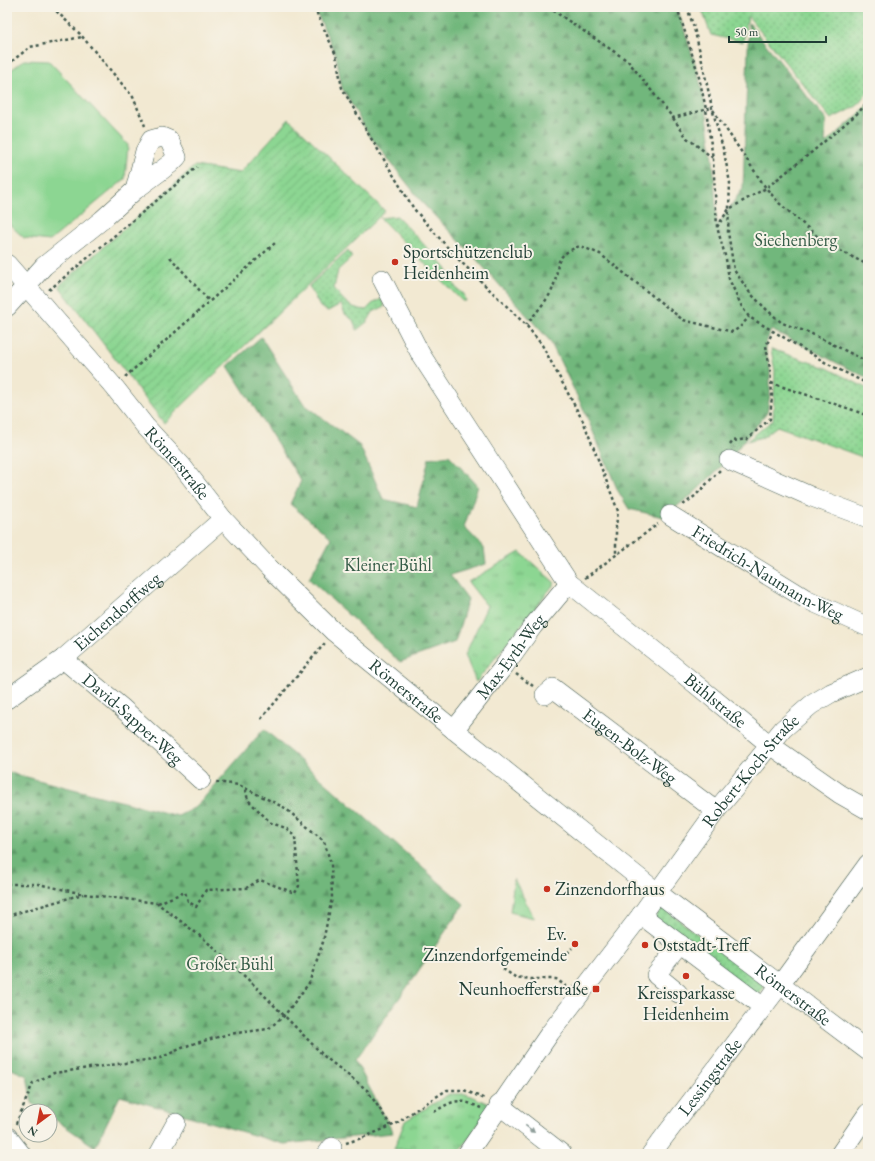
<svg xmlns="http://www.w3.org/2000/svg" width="875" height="1161" font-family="'EB Garamond',serif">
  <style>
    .grass { fill: url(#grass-dots); stroke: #568a63 }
    .forest { fill: url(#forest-firs); stroke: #487a58 }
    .park { fill: url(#park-tufts); stroke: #568a63 }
    .garden { fill: url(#garden-furrows); stroke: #568a63 }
    .pitch { fill: #8cd692; stroke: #568a63 }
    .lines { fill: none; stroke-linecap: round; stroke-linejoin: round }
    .minor-casing { stroke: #3f574c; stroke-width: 20 }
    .path { stroke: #3f574c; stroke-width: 2.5; stroke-dasharray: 3 3; stroke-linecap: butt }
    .minor { stroke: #fff; stroke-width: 19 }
    .oneway { fill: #8f9e9a }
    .poi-dot { fill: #c8321e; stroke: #f7f3e8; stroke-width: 1.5 }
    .labels { text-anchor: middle; stroke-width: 4; stroke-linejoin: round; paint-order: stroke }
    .park-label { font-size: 18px; fill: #355c47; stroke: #f7f3e8 }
    .poi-label { font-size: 18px; fill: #1f3d34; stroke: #f7f3e8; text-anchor: start }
    .street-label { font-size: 18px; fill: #1f3d34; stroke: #f7f3e8 }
  </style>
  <defs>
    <pattern id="grass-dots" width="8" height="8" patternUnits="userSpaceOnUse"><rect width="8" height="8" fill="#8cd692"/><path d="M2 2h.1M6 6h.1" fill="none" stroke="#72af78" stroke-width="1.8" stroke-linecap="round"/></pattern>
    <pattern id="forest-firs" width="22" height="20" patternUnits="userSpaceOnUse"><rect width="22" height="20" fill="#71b77c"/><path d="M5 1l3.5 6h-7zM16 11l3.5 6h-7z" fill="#5c9666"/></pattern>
    <pattern id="park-tufts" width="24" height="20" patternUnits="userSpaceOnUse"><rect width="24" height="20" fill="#8cd692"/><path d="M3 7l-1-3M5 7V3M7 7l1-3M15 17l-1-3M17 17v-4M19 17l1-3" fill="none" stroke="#72af78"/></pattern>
    <pattern id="garden-furrows" width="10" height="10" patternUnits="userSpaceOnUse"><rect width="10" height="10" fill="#8cd692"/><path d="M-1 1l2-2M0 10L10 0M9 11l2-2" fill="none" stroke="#72af78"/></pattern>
  </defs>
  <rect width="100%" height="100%" fill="#f7f3e8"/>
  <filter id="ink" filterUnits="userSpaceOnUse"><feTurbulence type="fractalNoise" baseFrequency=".025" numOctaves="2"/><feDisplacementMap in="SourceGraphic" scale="8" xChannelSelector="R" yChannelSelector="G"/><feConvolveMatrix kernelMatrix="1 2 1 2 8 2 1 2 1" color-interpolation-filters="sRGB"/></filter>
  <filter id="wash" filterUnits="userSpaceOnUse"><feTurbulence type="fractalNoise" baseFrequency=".012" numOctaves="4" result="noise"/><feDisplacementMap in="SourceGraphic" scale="16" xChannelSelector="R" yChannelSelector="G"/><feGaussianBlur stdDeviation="0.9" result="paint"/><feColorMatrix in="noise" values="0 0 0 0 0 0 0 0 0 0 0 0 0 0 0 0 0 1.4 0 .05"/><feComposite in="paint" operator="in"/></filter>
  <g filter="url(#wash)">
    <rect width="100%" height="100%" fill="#f2e9d2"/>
    <g class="grass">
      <path d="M701 7H868V92L857 106 831 119 748 16 743 42 711 35Z"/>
      <path d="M397 216 446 268 456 288 464 294 466 301H462L380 218Z"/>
      <path d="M348 250 352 257 338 270 334 288C344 301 348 308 366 310L372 304 381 299 385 306 373 312 368 321 357 330 353 320 345 314 341 304 328 311 320 307 309 286Z"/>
      <path d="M771 349 827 368 868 389V459L777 426 763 437 747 441 773 420 775 371Z"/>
      <path d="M662 907 765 986 755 999 653 919Z"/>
    </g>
    <g class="forest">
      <path d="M314 7H677L698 73 706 109 713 159 717 226 743 188 749 23 826 120 825 144 858 115 868 104V378C835 363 804 345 771 330L765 346 770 369V394L767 413 729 459 693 494 663 517 629 509 618 491 583 408 550 341 468 250 425 206 369 135 342 88 336 55Z"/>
      <path d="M261 337 304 404 360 446 383 499 417 507 429 458 449 455 478 486 464 527 484 548 486 564 450 575 468 599 455 642 400 662 309 579 331 538 290 504 301 481 228 366Z"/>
      <path d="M264 729 464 904 415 976 355 1060 393 1133 284 1144 120 1096 95 1147 50 1116V1111H43L32 1103 27 1076 7 1067V772L178 816 196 807Z"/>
    </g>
    <g class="park">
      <path d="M520 552 555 583 476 682 465 655 487 606 468 582Z"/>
      <path d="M514 879 534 918 510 912Z"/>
      <path d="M449 1094H466L491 1105 458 1154H438L430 1150 394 1149 405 1121Z"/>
    </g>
    <path class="garden" d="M289 119 385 211 164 423 59 286 195 166 240 173Z"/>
    <path class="pitch" d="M24 60 49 61 128 145 125 179 50 241 24 238 7 222V73Z"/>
  </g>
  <g filter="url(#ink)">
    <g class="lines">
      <defs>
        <g id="minor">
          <path id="s1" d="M7 264 115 388 145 426 182 466 223 519 269 568 334 632 454 730 658 893 868 1051"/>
          <path id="s2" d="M382 279 421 355 569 583 671 664 770 745 840 794 868 810"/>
          <path d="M7 307 44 266 102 220 135 190 170 164 177 157 169 140 162 137 151 140 145 151 135 190"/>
          <path d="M729 460 812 497 868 518"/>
          <path id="s3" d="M670 515 806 599 868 627"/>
          <path id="s4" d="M63 659 121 707 201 780"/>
          <path id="s5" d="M545 695 553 688 716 811"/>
          <path id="s6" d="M7 699 63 659 223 519"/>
          <path id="s7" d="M454 730 505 665 533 626 569 583"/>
          <path d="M641 915 763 1007"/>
          <path d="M678 993 656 975 680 944"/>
          <path d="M499 1105 562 1154"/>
          <path d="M7 1136 21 1154"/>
          <path d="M159 1154 176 1123"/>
          <path d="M327 1154 332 1147"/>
          <path id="s8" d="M467 1154 550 1033 641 915 716 811 783 729 811 705 831 693 868 677"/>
          <path id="s9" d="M651 1154 780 985 868 864"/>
          <path d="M840 1154 868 1113"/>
        </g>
      </defs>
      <use href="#minor" class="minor-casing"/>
      <g class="path">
        <path d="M52 7 80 34 133 97 145 126"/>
        <path d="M314 7 336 55 342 88 369 135 414 209 455 256 526 325 542 345 584 423 618 511 616 526V555"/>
        <path d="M548 7 628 61 673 118 712 108"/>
        <path d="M677 7 698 73 706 109 713 159 717 227 726 259 729 279 742 307 749 317 773 331 828 364 868 384"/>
        <path d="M687 7 694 28 700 52 712 108 724 152 730 183 728 232 734 270 750 293 766 309 782 323 810 333 868 362"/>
        <path d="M7 65 30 47 82 37"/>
        <path d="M713 110 766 188 779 203 825 243 868 265"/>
        <path d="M673 118 687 138 713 158"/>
        <path d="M717 227 729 209 766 188 812 152 859 112 868 101"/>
        <path d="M170 257 210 302"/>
        <path d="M49 290 197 167"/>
        <path d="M526 325C533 316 549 298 552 290 562 265 550 257 580 246L600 254 683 320 733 332 740 327 749 317"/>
        <path d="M125 377 275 243"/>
        <path d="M771 383 853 410 868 416"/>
        <path d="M730 445 733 441 747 439 770 419 772 395 770 369 766 346 773 331"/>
        <path d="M683 505 695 496 720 470"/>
        <path d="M585 578 658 524"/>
        <path d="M516 674 533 686"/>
        <path d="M261 719 325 643"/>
        <path d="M7 884H38L84 894 157 903 204 939 253 984 325 1057 367 1090 391 1126"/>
        <path d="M158 903 185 892 188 901 196 907 206 890 246 888 260 880 295 893 299 886 295 837 286 828 271 823 248 800 245 788"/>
        <path d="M7 916 83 894"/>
        <path d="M567 953 572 948"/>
        <path d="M503 969 515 977 531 979H556L567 987"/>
        <path d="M434 1112C455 1099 459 1098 481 1108"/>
        <path d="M16 1124 33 1083 54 1073 160 1058 189 1045 229 1034 268 1029 284 1016 309 983 323 942 332 898 331 864 324 841 285 808 239 785 216 782"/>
        <path d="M346 1143 362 1138 396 1124 417 1109 447 1090H464L485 1099"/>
      </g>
      <use href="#minor" class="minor"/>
    </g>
    <defs><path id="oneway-solid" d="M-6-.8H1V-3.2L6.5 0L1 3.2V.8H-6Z"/></defs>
    <use class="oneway" href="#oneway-solid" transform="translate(530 1129) rotate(38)"/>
  </g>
  <g class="poi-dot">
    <circle cx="395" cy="262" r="4"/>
    <circle cx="547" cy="889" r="4"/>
    <circle cx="575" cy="944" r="4"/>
    <circle cx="645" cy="945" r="4"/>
    <circle cx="686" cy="976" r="4"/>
    <rect x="592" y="985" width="8" height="8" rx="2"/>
  </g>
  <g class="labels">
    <g class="park-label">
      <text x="796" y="246">Siechenberg</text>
      <text x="388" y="571">Kleiner Bühl</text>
      <text x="230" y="970">Großer Bühl</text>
    </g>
    <g class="poi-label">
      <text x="403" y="258">Sportschützenclub<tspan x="403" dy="21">Heidenheim</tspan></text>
      <text x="555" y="895">Zinzendorfhaus</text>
      <text x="567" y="940" text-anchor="end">Ev.<tspan x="567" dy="21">Zinzendorfgemeinde</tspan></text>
      <text x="653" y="951">Oststadt-Treff</text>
      <text x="588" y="995" text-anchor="end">Neunhoefferstraße</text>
      <text x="686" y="999" text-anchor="middle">Kreissparkasse<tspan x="686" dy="21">Heidenheim</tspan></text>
    </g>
    <g class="street-label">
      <text dy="6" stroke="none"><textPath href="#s1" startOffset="262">Römerstraße</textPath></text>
      <text dy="6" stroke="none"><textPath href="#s3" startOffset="114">Friedrich-Naumann-Weg</textPath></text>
      <text dy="6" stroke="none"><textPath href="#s6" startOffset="141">Eichendorffweg</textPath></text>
      <text dy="6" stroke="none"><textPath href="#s7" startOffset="93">Max-Eyth-Weg</textPath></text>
      <text dy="6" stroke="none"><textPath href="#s1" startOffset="586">Römerstraße</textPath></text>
      <text dy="6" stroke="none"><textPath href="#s2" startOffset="545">Bühlstraße</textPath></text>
      <text dy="6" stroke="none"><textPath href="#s4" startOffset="92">David-Sapper-Weg</textPath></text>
      <text dy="6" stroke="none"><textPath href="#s5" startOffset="107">Eugen-Bolz-Weg</textPath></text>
      <text dy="6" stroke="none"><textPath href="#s8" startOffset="477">Robert-Koch-Straße</textPath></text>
      <text dy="6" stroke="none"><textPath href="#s1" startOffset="1078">Römerstraße</textPath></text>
      <text dy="6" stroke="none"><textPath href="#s9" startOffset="97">Lessingstraße</textPath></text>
    </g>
  </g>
  <rect width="875" height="1161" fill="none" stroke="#f7f3e8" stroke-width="24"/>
  <g transform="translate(38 1123) rotate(212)"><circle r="19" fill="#f7f3e8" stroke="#a1aaa0"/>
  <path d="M0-3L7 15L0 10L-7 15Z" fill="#c8321e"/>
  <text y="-6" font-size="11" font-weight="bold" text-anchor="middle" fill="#1f3d34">N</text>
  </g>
  <path d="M729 36v6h97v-6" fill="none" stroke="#1f3d34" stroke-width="2"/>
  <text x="735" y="36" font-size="12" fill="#1f3d34" stroke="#f7f3e8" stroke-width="3" paint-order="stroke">50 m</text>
</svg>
